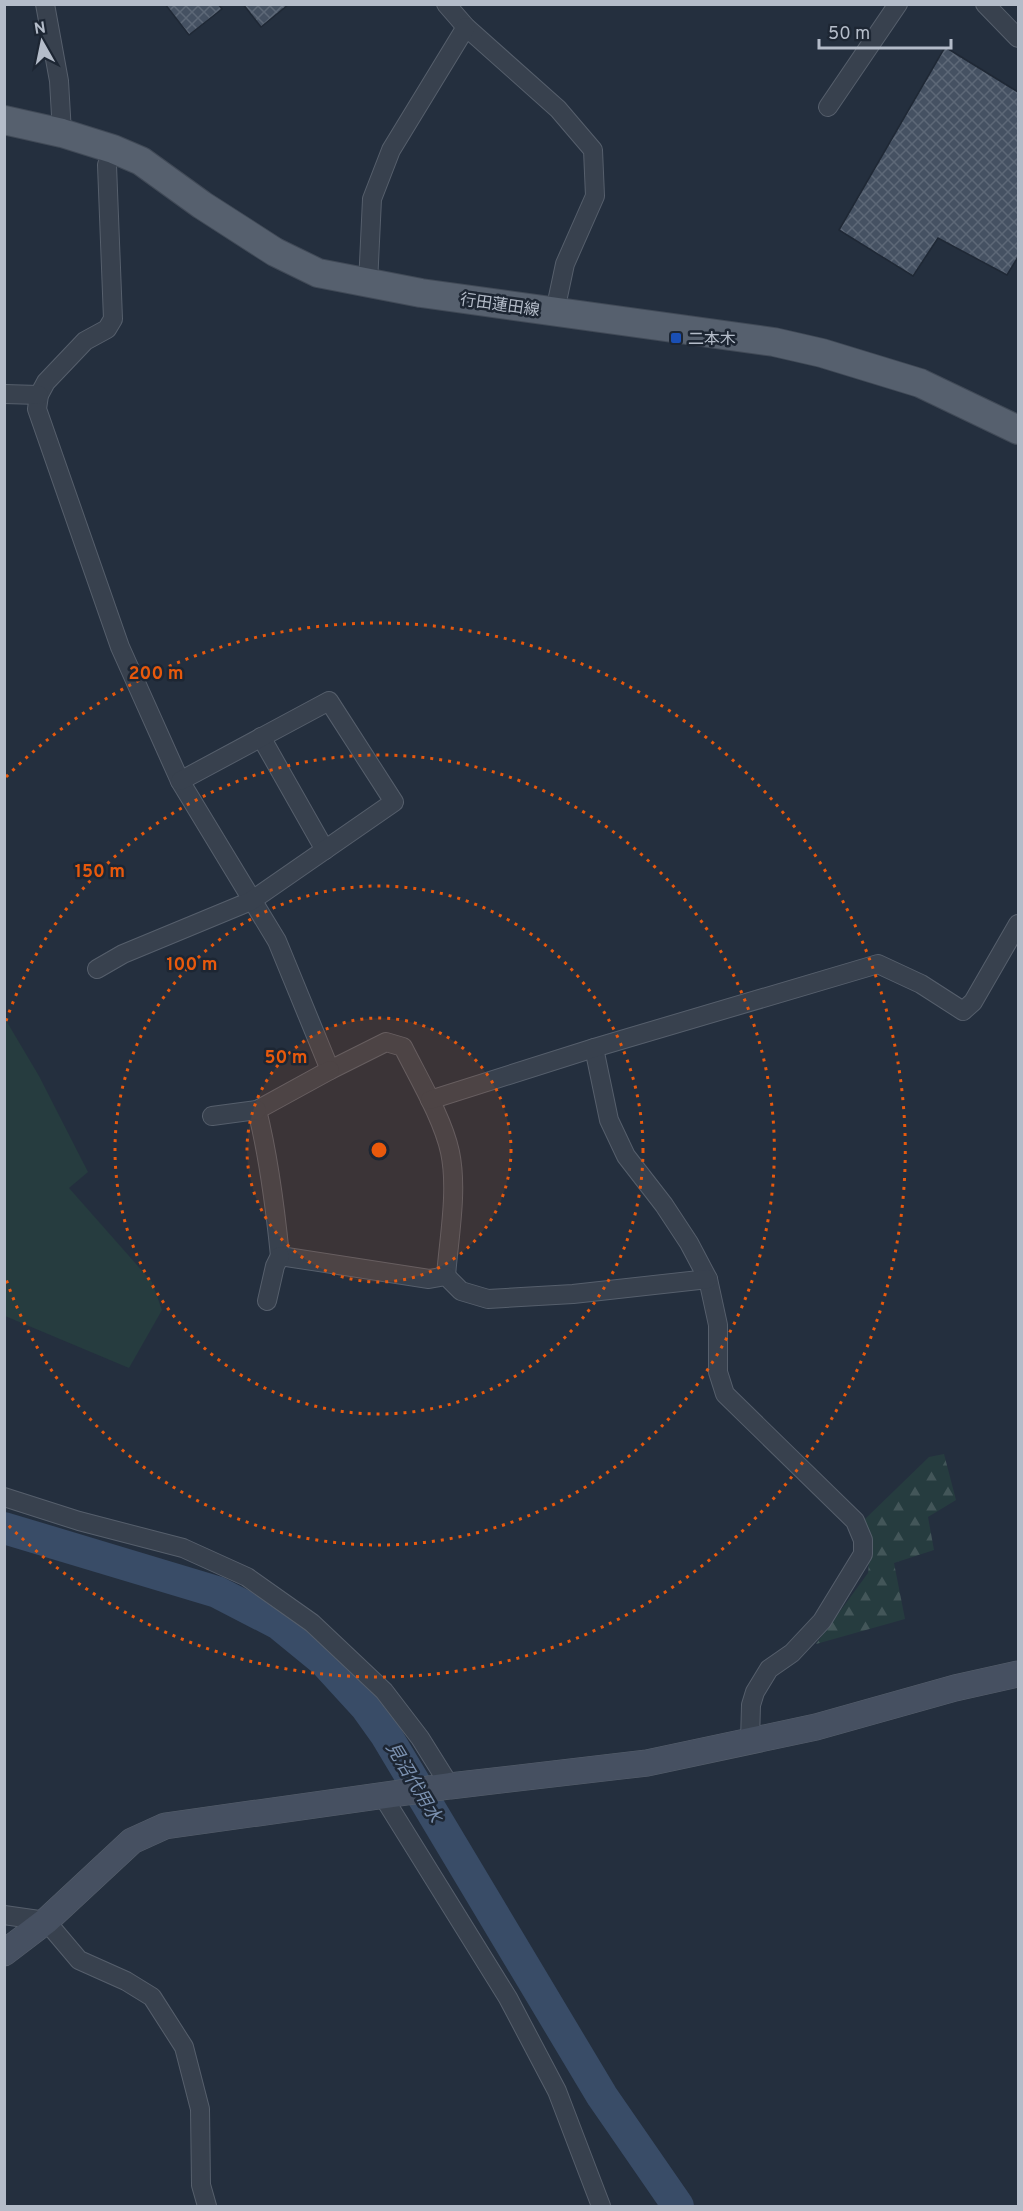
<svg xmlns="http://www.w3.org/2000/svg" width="1023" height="2211" font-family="Overpass,'Noto Sans JP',sans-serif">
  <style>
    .green { fill: #263c3f }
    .forest { fill: url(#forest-firs) }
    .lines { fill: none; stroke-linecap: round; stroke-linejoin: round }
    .river { stroke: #394c67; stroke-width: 32 }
    .building { fill: url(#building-cross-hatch); stroke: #1f2835; stroke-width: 1.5 }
    .street-casing { stroke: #565f6c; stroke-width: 20 }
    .secondary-casing { stroke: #565f6c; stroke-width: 27 }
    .primary-casing { stroke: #414a57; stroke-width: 30 }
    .street { stroke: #38414e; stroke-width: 18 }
    .secondary { stroke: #465061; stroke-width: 26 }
    .primary { stroke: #56606e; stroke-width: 28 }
    .ring { fill: none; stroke: #e8590c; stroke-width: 3; stroke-dasharray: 3 6 }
    .transit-dot { fill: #1a4fb4; stroke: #1d2633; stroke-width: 2 }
    .labels { text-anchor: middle; stroke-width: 5; stroke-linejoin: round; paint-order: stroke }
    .street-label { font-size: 16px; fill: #b4bcc9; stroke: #1d2633 }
    .poi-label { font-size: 16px; fill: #b4bcc9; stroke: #1d2633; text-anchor: start }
    .water-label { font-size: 18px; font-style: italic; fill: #7c92b1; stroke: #1d2633 }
    .centre { fill: #e8590c; stroke: #1d2633; stroke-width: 3 }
    .ring-label { font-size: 18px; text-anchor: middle; font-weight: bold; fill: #e8590c; stroke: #1d2633; stroke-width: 5; stroke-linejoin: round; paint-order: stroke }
  </style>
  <defs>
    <pattern id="forest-firs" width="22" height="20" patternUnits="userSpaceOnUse" patternTransform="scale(1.5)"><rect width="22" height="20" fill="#263c3f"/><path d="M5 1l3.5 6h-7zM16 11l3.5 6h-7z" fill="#435659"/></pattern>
    <pattern id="building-cross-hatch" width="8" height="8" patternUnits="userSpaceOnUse" patternTransform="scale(1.5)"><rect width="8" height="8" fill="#455162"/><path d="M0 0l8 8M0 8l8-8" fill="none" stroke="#5d6877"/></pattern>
  </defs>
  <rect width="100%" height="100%" fill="#242f3e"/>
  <path class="green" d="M4 1017 39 1076 88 1172 69 1188 152 1282 162 1310 129 1368 5 1316Z"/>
  <path class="forest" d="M944 1454 956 1500 928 1517 934 1550 894 1563 905 1619 816 1644 868 1573 871 1541 864 1520 929 1457Z"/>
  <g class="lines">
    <path class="river" d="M4 1528 217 1592 279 1624 323 1660 366 1707 386 1735 602 2096 678 2206"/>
  </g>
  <g class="building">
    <path d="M165 4H218L222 9 189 35Z"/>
    <path d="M243 4H289L261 27Z"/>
    <path d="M945 47 1018 92V257L1007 275 938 238 913 276 839 230Z"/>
  </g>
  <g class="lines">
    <defs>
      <g id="street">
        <path d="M45 4 59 81 62 133"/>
        <path d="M446 4 466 27 558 109 593 150 595 196 565 264 555 311"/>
        <path d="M985 4 1018 38"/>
        <path d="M828 107 898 4"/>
        <path d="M113 149 107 165 113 319 107 329 85 341 46 382 39 395 37 409 120 647 180 781 277 941 330 1070 386 1042 403 1047C418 1077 443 1119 450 1152 458 1190 449 1237 446 1276"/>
        <path d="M368 284 372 199 391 150 466 27"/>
        <path d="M4 394 39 395"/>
        <path d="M261 737 325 850"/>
        <path d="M97 969 123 954 251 901 394 802 329 701 180 781"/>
        <path d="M594 1048 609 1120 626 1156 664 1205 689 1243 708 1279 718 1325V1372L725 1394 855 1521 863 1540V1554L822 1621 792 1653 769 1669 755 1692 751 1705 750 1741"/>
        <path d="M330 1070 257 1110C269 1158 275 1206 280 1256L429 1279 446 1276 461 1291 488 1299 573 1294 708 1279"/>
        <path d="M430 1100 594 1048 878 964 921 984 963 1011 973 1002 1018 924"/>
        <path d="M212 1116 257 1110"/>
        <path d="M267 1301 275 1266 280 1256"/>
        <path d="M4 1497 79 1521 183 1548 247 1577 312 1623 384 1691 420 1738 450 1786"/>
        <path d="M382 1795 508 1998 557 2091 601 2206"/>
        <path d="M4 1915 46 1921 79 1960 126 1981 152 1997 184 2047 200 2109 201 2185 207 2206"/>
      </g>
      <path id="secondary" d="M4 1953 46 1921 132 1841 165 1826 450 1786 647 1763 816 1727 955 1688 1018 1674"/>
      <path id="primary" d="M4 120 62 133 113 149 141 161 202 205 275 252 318 273 421 293 774 342 822 353 920 383 1018 430"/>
    </defs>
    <use href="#street" class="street-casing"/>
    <use href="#secondary" class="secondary-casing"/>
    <use href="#primary" class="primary-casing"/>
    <use href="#street" class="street"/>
    <use href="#secondary" class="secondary"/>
    <use href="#primary" class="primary"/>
  </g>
  <circle cx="379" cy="1150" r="132" fill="#e8590c" fill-opacity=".12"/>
  <g class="ring">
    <circle cx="379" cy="1150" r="132"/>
    <circle cx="379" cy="1150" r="264"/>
    <path d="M6 1021A395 395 0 1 1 6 1279"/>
    <path d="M6 777A527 527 0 1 1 6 1523"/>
  </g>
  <rect class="transit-dot" x="670" y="332" width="12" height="12" rx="3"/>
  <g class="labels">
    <g class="street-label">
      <text transform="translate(500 304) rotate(8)" y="6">行田蓮田線</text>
    </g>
    <g class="poi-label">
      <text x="688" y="344">二本木</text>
    </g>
    <g class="water-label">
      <text transform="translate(414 1782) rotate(59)" y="6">見沼代用水</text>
    </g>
  </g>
  <circle cx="379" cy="1150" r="9" class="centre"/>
  <g class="ring-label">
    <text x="156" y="679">200 m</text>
    <text x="100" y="877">150 m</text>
    <text x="192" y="970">100 m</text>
    <text x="286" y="1063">50 m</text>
  </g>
  <rect width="1023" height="2211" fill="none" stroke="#b4bcc9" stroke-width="12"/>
  <g transform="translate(42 42) rotate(351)" stroke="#1d2633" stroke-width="4.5" paint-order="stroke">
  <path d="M0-4.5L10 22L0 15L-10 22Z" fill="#b4bcc9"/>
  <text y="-9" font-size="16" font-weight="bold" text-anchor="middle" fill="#b4bcc9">N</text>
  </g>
  <path d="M819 39v9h132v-9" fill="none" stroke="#b4bcc9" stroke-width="3"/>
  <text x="828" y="39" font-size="18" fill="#b4bcc9" stroke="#1d2633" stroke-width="4.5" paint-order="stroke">50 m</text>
</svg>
